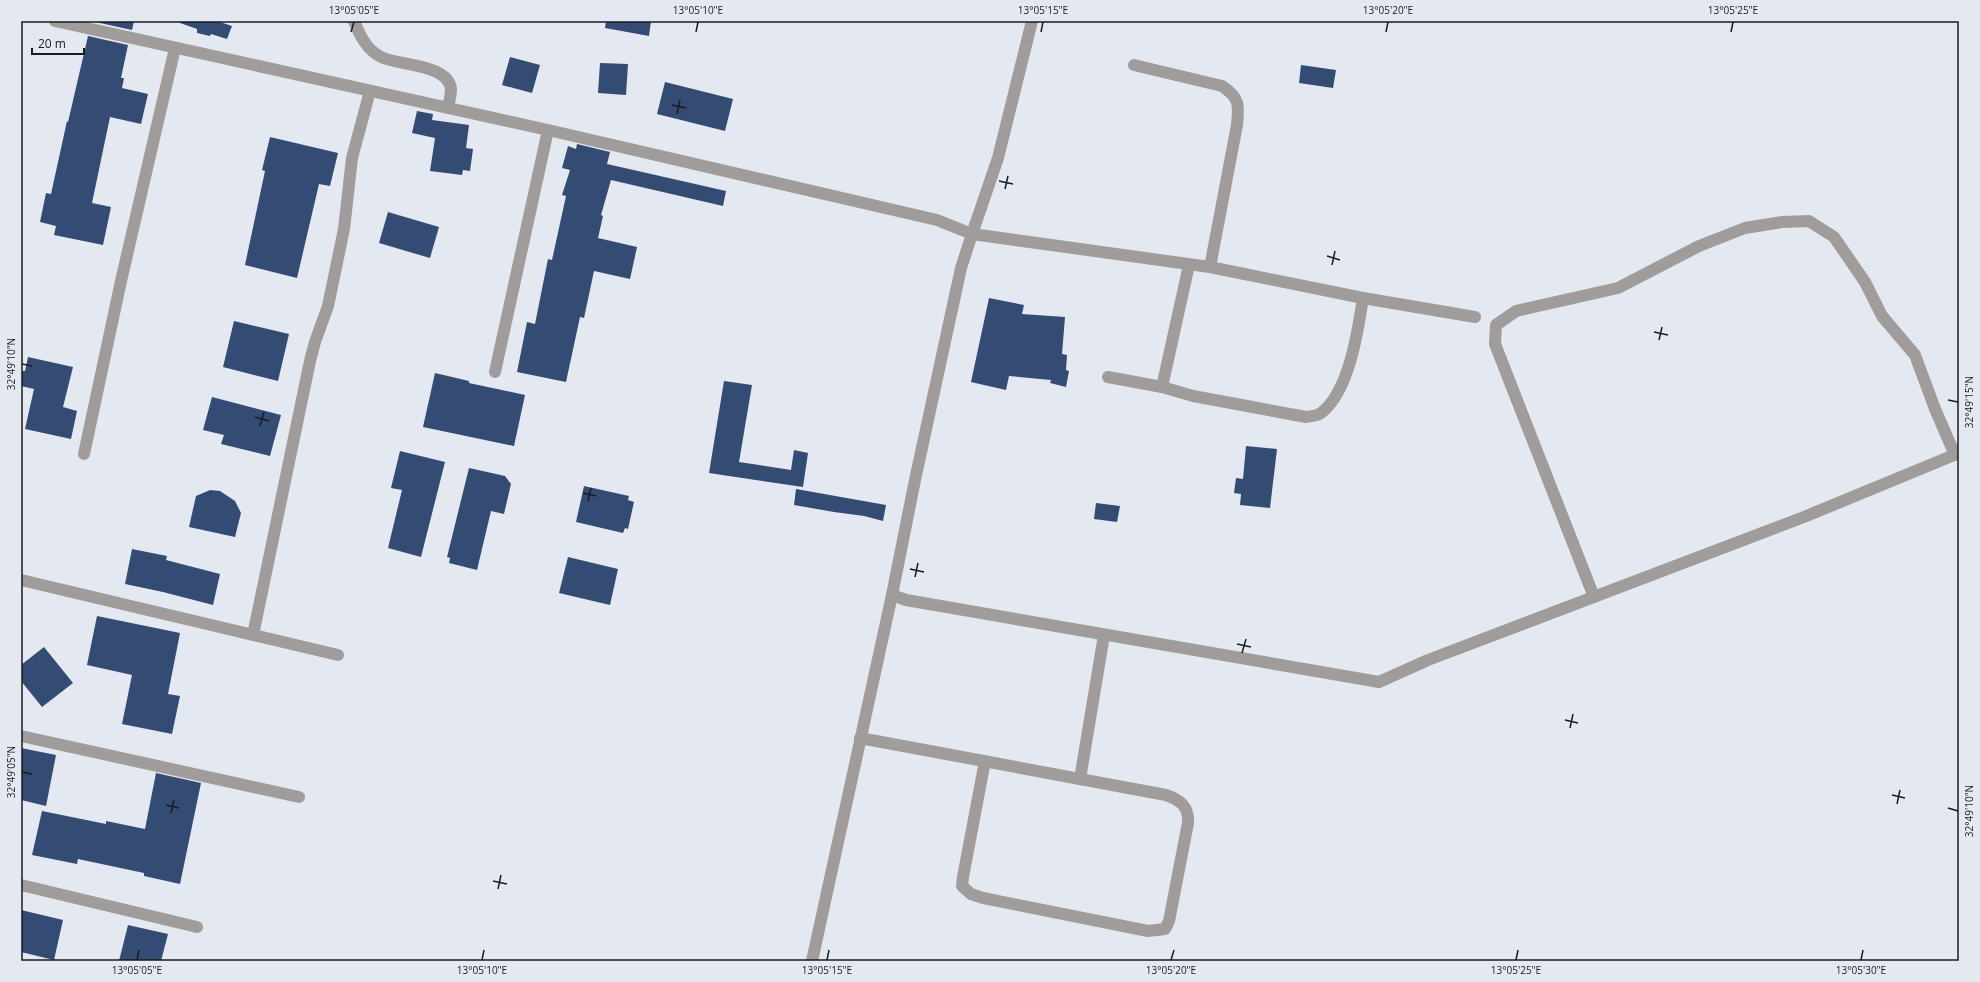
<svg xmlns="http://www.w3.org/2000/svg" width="1980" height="982" font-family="'Open Sans',sans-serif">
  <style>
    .building { fill: #344b73 }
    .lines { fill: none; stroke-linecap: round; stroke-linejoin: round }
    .minor { stroke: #a09c9b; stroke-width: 12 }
    .ticks { fill: none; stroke: #1a1b1e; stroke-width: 1.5 }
    .neatline { fill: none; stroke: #1a1b1e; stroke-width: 1.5 }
    .ticks-label { font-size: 10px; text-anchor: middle; fill: #1a1b1e }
  </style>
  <rect width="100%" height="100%" fill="#e4e9f1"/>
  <g class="building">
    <path d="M91 21H134L132 30Z"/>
    <path d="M180 21H217L232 26 227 39 211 34 210 36 197 33V29L180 23Z"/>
    <path d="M606 21H651L649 36 605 28Z"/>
    <path d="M88 36 128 45 121 78H124L122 88 148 94 141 124 110 117 92 203 111 207 103 245 54 235 56 226 40 222 46 193 51 194 67 121 68 122Z"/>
    <path d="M510 57 540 65 532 93 502 85Z"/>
    <path d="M600 63 628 64 626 95 598 93Z"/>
    <path d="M1301 65 1336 70 1333 88 1299 83Z"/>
    <path d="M665 82 733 99 725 131 657 114Z"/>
    <path d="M417 111 433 114 432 120 469 125 466 148 473 149 470 171 463 170 462 175 430 171 435 138 412 133Z"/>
    <path d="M270 137 338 153 330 186 319 184 297 278 245 265 265 171 262 170Z"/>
    <path d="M577 144 610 152 607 164 726 191 723 206 611 180 601 215 603 216 598 238 637 247 630 279 594 271 584 318 580 317 566 382 517 372 527 322 535 324 548 259 552 260 566 196 562 195 570 170 562 168 568 146 576 149Z"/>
    <path d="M388 212 439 227 430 258 379 243Z"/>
    <path d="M989 298 1024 305 1022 314 1065 317 1062 354 1067 355 1066 370 1069 371 1066 387 1050 383 1051 380 1009 376 1006 390 971 382Z"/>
    <path d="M234 321 289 334 278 381 223 367Z"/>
    <path d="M28 357 73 367 63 407 77 411 71 439 25 429 34 389 21 386V371H25Z"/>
    <path d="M435 373 469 381V383L525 395 514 446 423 427Z"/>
    <path d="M724 381 752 385 739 462 791 470 794 450 808 453 803 487 709 473Z"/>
    <path d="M212 397 281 415 270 456 221 444 224 435 203 430Z"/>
    <path d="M1246 446 1277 449 1270 508 1240 505 1241 494 1234 493 1236 478 1243 479Z"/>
    <path d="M400 451 445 462 421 557 388 548 402 490 391 488Z"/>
    <path d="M469 468 505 476 511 484 504 514 491 511 477 570 449 563 450 558 447 557Z"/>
    <path d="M584 486 629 496 628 500 634 502 628 529 625 528 623 533 576 522Z"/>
    <path d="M796 489 886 505 883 521 864 516 834 512 794 505Z"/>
    <path d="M210 490 220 491 235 501 241 513 235 537 189 527 196 496Z"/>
    <path d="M1096 503 1120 506 1117 522 1094 519Z"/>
    <path d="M132 549 167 556 166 560 220 574 213 605 163 592 125 584Z"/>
    <path d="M568 557 618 569 610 605 559 593Z"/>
    <path d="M97 616 180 633 168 694 180 696 172 734 122 724 132 675 87 665Z"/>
    <path d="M44 647 73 683 42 707 21 681V665Z"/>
    <path d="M21 748 56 755 46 806 21 800Z"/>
    <path d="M156 773 201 783 180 884 144 876V873L78 859 77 864 32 855 42 811 106 824V821L145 829Z"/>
    <path d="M21 910 63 920 54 960 21 952Z"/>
    <path d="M128 925 168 934 161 961H119Z"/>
  </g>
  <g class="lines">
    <g class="minor">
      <path d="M55 21 548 130 937 220 972 234 961 268 915 480 892 595 906 600 1379 682 1428 660 1804 517 1959 453"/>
      <path d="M354 21C360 36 367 50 381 57 400 66 448 64 451 89 451 95 449 102 448 108"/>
      <path d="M1032 21 998 158 972 234 1210 267 1363 298 1475 317"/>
      <path d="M1134 65 1222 86C1240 98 1239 105 1237 125L1210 267"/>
      <path d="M495 372 548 130"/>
      <path d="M1108 377 1162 387 1193 396 1306 417C1311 416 1317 416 1321 413 1349 392 1358 331 1363 298"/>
      <path d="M1162 387 1189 265"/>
      <path d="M84 454 121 281 175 48"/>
      <path d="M21 580 338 655"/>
      <path d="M1594 597 1495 344 1496 325 1516 311 1618 288 1699 246 1745 228 1782 222 1809 221 1834 237 1865 282 1882 316 1915 355 1935 409 1955 455"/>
      <path d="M253 635 310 361 315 342 328 306 344 229 352 158 370 91"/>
      <path d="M21 736 299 797"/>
      <path d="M860 738 1166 795C1180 800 1189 806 1188 823L1169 921 1165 929 1148 931 983 898 971 894 962 886 963 877 985 761"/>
      <path d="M1080 779 1104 635"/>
      <path d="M21 885 197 927"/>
      <path d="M812 961 892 595"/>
    </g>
  </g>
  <path class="ticks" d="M351 32 354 22M696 32 698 22M1041 32 1043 22M1386 32 1388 22M1731 32 1733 22M672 105 686 108M677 114 680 100M999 181 1013 184M1005 189 1008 176M1327 256 1340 260M1332 265 1335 251M1654 332 1668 335M1659 340 1662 327M22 364 32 366M1948 400 1958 402M255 417 269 421M260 426 264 412M583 493 596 496M588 501 591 488M910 569 924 572M915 577 918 563M1237 644 1251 647M1242 653 1246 639M1565 720 1578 723M1570 728 1573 714M22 772 32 774M1892 795 1905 798M1897 804 1900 790M166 805 179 808M1948 808 1958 811M171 813 174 800M493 881 507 884M498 889 501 875M137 960 139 950M482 960 484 950M827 960 829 950M1171 960 1174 950M1516 960 1518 950M1861 960 1863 950"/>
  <rect width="1980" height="982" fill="none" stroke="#e4e9f1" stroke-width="44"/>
  <path d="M32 48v6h52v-6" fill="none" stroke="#1a1b1e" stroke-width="2"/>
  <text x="38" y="48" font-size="12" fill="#1a1b1e" stroke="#e4e9f1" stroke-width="3" paint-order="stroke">20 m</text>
  <rect x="22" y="22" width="1936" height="938" class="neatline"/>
  <g class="ticks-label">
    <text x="354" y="14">13°05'05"E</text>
    <text x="698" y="14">13°05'10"E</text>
    <text x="1043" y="14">13°05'15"E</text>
    <text x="1388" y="14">13°05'20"E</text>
    <text x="1733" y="14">13°05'25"E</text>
    <text transform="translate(11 364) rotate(-90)" y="4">32°49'10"N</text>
    <text transform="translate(1969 402) rotate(-90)" y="4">32°49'15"N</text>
    <text transform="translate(11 772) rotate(-90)" y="4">32°49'05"N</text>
    <text transform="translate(1969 811) rotate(-90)" y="4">32°49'10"N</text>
    <text x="137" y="974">13°05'05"E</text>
    <text x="482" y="974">13°05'10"E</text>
    <text x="827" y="974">13°05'15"E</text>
    <text x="1171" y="974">13°05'20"E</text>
    <text x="1516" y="974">13°05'25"E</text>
    <text x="1861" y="974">13°05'30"E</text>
  </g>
</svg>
